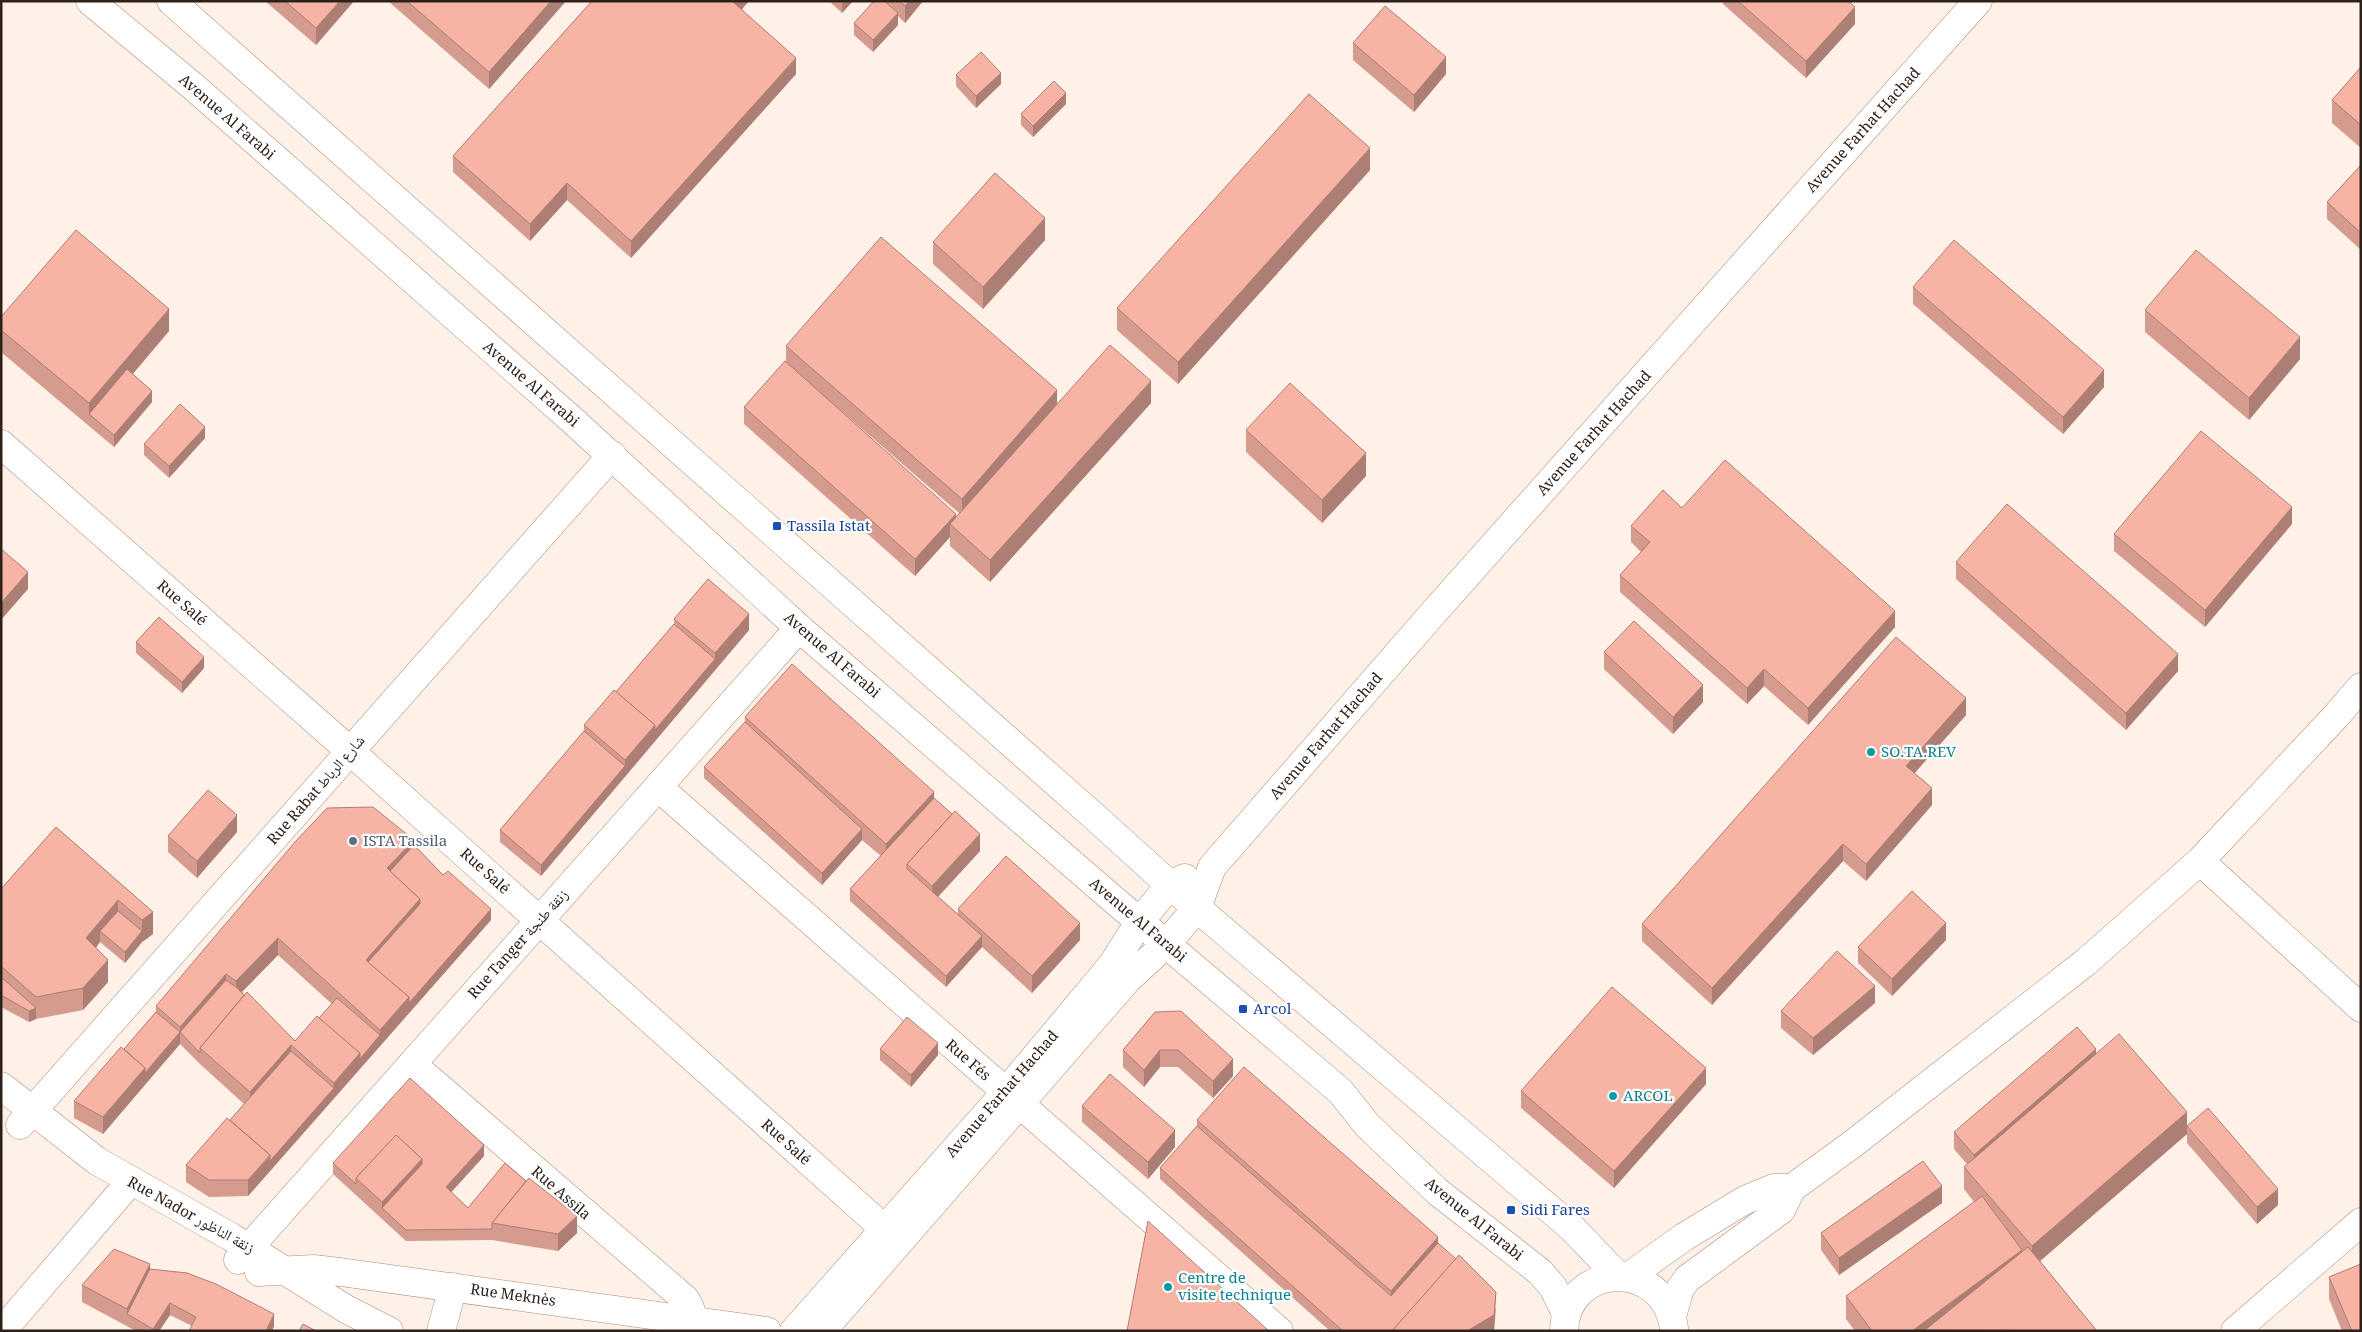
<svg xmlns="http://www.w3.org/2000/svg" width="2362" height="1332" font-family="Georgia,'Noto Naskh Arabic',serif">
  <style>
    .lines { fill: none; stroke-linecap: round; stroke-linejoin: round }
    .minor-casing { stroke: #ac8b79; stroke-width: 29 }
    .major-casing { stroke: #ac8b79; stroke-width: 29 }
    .minor { stroke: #fff; stroke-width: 28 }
    .major { stroke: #fff; stroke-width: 28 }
    .wall { fill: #d49b8e; fill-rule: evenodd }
    .shaded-wall { fill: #ad7e74 }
    .building { fill: #f7b4a5; stroke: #ad7e74 }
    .transit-dot { fill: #1a4fb4; stroke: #fff; stroke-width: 2 }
    .culture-dot { fill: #0f9aa8; stroke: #fff; stroke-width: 2 }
    .service-dot { fill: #5c6f8a; stroke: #fff; stroke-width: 2 }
    .labels { text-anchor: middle; stroke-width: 4.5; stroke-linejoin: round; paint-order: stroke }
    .street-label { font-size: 15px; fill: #2e211a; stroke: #fff }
    .transit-label { font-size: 15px; fill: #164399; stroke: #fff; text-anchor: start }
    .culture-label { font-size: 15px; fill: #0d838f; stroke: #fff; text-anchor: start }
    .service-label { font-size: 15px; fill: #4e5e75; stroke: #fff; text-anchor: start }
  </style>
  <rect width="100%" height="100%" fill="#fff0e8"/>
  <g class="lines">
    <defs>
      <g id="minor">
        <path d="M90 1 195 88 571 419 799 628 1114 900 1340 1091 1368 1126 1438 1192 1540 1272 1553 1287 1566 1314"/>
        <path d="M171 1 1096 818 1170 885 1572 1228 1618 1276"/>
        <path d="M1 444 350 751 899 1242"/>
        <path d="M658 787 1279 1331"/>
        <path d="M2200 861 2361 1008"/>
        <path d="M412 1064 685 1299C692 1310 694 1318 693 1331"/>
        <path d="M1 1086 97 1161 231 1237 346 1309 389 1331"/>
        <path d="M20 1125 612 455"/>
        <path d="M238 1260 799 628"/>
        <path d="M259 1272 313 1269 340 1272 767 1331"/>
        <path d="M2 1331 130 1182"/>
        <path d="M441 1331 453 1287"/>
        <path d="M794 1331 1005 1093 1112 965 1140 921 1170 885 1185 878"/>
        <path d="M822 1331 1128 979 1166 944 1197 908 1212 867 1435 611 1978 1"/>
        <path d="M2235 1331 2361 1222"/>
      </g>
      <g id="major">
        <path d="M1628 1277 1684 1237 1745 1200 1774 1188H1792"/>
        <path d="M1672 1316 1680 1289 1687 1279 1781 1210 1792 1188 1850 1146 2086 962 2200 861 2336 716 2361 687"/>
        <path d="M1564 1331C1566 1262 1664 1258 1674 1328"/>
      </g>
    </defs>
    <use href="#minor" class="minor-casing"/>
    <use href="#major" class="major-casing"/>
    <use href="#minor" class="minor"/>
    <use href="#major" class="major"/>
  </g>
  <g class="wall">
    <path d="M265 1H354L316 45Z"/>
    <path d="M388 1H566L489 89Z"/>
    <path d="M592 1H749L742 9 796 74 631 258 567 200 530 241 453 172V156Z"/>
    <path d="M829 1H853L842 13Z"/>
    <path d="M874 1H923L905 23 898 16V25L873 52 854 35V23Z"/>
    <path d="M1723 1H1848L1855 24 1806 78 1723 4Z"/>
    <path d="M1353 43 1446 74 1414 112 1353 60Z"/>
    <path d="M2361 67V148L2332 123V100Z"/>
    <path d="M956 75 1001 84 976 108 956 86Z"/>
    <path d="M1066 104 1033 137 1021 125V114Z"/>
    <path d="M2361 165V250L2327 219V202Z"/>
    <path d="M1370 170 1178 384 1117 330V308Z"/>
    <path d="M1045 240 983 309 933 264V242Z"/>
    <path d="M1913 287 2104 387 2063 434 1913 304Z"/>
    <path d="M2145 310 2300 359 2249 420 2145 332Z"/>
    <path d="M1 317 169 331 133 374 152 402 114 447 1 352Z"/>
    <path d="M786 346 1057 404 1151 403 990 582 950 546V537L915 576 744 424V407L786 362ZM838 408 959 513 956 517Z"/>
    <path d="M1246 430 1366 476 1322 523 1246 452Z"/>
    <path d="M205 438 169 478 144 455V444Z"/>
    <path d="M1682 508 1895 627 1808 725 1764 686 1747 704 1620 592V575L1641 552 1631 542V526Z"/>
    <path d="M2292 524 2205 627 2114 551V534Z"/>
    <path d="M1956 562 2178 671 2126 730 1956 579Z"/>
    <path d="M674 619 749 630 541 876 500 842V830L584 731V725L616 692 674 624Z"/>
    <path d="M136 642 204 668 182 693 136 653Z"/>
    <path d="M1604 652 1703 702 1673 734 1604 669Z"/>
    <path d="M1966 715 1914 773 1932 805 1866 881 1843 861 1712 1005 1642 941V924Z"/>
    <path d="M745 717 934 798 980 851 938 897 958 914V909L1080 940 1032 993 982 947 946 987 850 901V889L881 856 862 840 822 885 704 778V767L745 722Z"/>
    <path d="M56 827 153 912V934L142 942 125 963 100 942 96 948 108 982 83 1010 36 1019 29 1022 1 1007V889Z"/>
    <path d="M237 832 197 878 168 852V836Z"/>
    <path d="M414 845 443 875 491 920 248 1196 209 1197 186 1182V1165L230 1120 244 1104 200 1064 180 1044 145 1084 103 1134 74 1118V1101L124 1049 156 1012V1006ZM278 955 332 1004 319 1018 295 1041 242 992Z"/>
    <path d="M1946 940 1892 996 1858 963V947Z"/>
    <path d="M1875 1003 1813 1055 1781 1028V1011Z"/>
    <path d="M1155 1012 1233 1076 1213 1098 1178 1067H1160L1144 1087 1123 1067V1050Z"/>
    <path d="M880 1049 938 1055 911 1087 880 1060Z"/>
    <path d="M2096 1053 2187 1126 2278 1205 2257 1224 2187 1143V1134L2040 1261 2097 1331H1855L1846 1319V1296L1974 1202 1964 1189V1167L1967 1164 1954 1149V1132Z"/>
    <path d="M1706 1084 1614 1188 1521 1108V1091Z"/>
    <path d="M1082 1106 1175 1147 1148 1179 1082 1122Z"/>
    <path d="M1197 1120 1438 1243 1496 1309 1494 1331H1330L1160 1179V1168L1197 1126Z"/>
    <path d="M484 1156 451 1192 468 1208 577 1233 558 1251 492 1240 406 1241 382 1219 333 1174V1163Z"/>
    <path d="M1942 1203 1839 1275 1821 1250V1233Z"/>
    <path d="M150 1269 274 1326 272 1331H189L192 1326 170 1315 159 1331H136L82 1302V1285Z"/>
    <path d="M2329 1277 2361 1331H2342L2329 1299Z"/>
  </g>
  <g class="shaded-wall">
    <path d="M340 1H354L316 45V28Z"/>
    <path d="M551 1H566L489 89V72Z"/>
    <path d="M734 1H749L733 19Z"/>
    <path d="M842 1H853L842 13Z"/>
    <path d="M909 1H923L905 23V6Z"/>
    <path d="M1855 7V24L1806 78V61Z"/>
    <path d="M898 13V25L873 52V40Z"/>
    <path d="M1446 57V74L1414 112V95Z"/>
    <path d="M796 58V74L631 258V241Z"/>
    <path d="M1001 73V84L976 108V96Z"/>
    <path d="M1066 93V104L1033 137V126Z"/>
    <path d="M1370 148V170L1178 384V362Z"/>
    <path d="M567 183V200L530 241V224Z"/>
    <path d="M1045 218V240L983 309V287Z"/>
    <path d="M169 309V331L94 419 89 414V425V403Z"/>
    <path d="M2300 337V359L2249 420V398Z"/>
    <path d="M2104 370V387L2063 434V417Z"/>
    <path d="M1151 381V403L990 582V560Z"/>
    <path d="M1057 390V407L962 516V499Z"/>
    <path d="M152 391V402L114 447V435Z"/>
    <path d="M205 427V438L169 478V466Z"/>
    <path d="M1366 453V476L1322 523V500Z"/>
    <path d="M2292 507V524L2205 627V610Z"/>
    <path d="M956 514V529L950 524V537L915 576V559Z"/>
    <path d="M28 572V589L1 620V603Z"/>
    <path d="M1895 611V627L1808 725V708Z"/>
    <path d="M749 614V630L541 876V865L625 766V760L655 725 715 659V653Z"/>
    <path d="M2178 654V671L2126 730V713Z"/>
    <path d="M204 657V668L182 693V682Z"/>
    <path d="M1764 669V686L1747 704V688Z"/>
    <path d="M1703 685V702L1673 734V717Z"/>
    <path d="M1966 698V715L1906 783V766Z"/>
    <path d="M1932 788V805L1866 881V864Z"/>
    <path d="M934 792V809L886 861V844Z"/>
    <path d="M237 815V832L197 878V861Z"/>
    <path d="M862 829V840L822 885V873Z"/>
    <path d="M980 834V851L932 903V886Z"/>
    <path d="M414 840V857L392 879 387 868Z"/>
    <path d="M1843 844V861L1712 1005V988Z"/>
    <path d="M420 899V915L371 970 366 960Z"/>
    <path d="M118 900V922L100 931V942L86 960V938Z"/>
    <path d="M491 909V920L248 1196V1180L334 1088V1083L360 1053 380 1035V1030L409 997Z"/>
    <path d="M153 912V934L142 942 125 963V952L142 931V920Z"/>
    <path d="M1080 923V940L1032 993V976Z"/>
    <path d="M1946 923V940L1892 996V979Z"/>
    <path d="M982 936V947L946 987V976Z"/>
    <path d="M278 938V955L236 998V981Z"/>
    <path d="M108 960V982L83 1010V988Z"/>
    <path d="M226 974V991L180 1032V1027Z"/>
    <path d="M1875 986V1003L1813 1055V1038Z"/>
    <path d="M36 1008V1019L29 1022V1011Z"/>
    <path d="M180 1032V1044L103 1134V1117L145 1068Z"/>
    <path d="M938 1043V1055L911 1087V1075Z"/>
    <path d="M291 1045V1062L250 1109V1092Z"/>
    <path d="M2096 1049V1066L1974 1172V1155Z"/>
    <path d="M1160 1050V1067L1144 1087V1070Z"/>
    <path d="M1233 1059V1076L1213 1098V1081Z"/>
    <path d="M1706 1068V1084L1614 1188V1171Z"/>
    <path d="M2187 1112V1134L2032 1268V1246Z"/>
    <path d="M1175 1130V1147L1148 1179V1162Z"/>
    <path d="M484 1145V1156L446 1198V1187Z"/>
    <path d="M422 1159V1176L382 1208V1219V1202Z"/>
    <path d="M1942 1186V1203L1839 1275V1258Z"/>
    <path d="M2278 1189V1205L2257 1224V1207Z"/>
    <path d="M577 1216V1233L558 1251V1234Z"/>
    <path d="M1438 1237V1254L1391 1308V1291Z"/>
    <path d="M2022 1250V1272L1925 1331H1912Z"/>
    <path d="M150 1264V1280L127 1314V1309Z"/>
    <path d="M1496 1292 1494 1331H1467Z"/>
    <path d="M170 1303V1315L159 1331H153V1329Z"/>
    <path d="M274 1314V1326L272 1331H266Z"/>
  </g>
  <g class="building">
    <path d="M285 1H340L316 28Z"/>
    <path d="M407 1H551L489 72Z"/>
    <path d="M592 1H734L733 2 796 58 631 241 567 183 530 224 453 156Z"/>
    <path d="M874 1H884L898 13 873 40 854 23Z"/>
    <path d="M900 1H909L905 6Z"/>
    <path d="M1738 1H1848L1855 7 1806 61Z"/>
    <path d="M1385 6 1446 57 1414 95 1353 43Z"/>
    <path d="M981 52 1001 73 976 96 956 75Z"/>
    <path d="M2361 67V125L2332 100Z"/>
    <path d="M1054 81 1066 93 1033 126 1021 114Z"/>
    <path d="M1309 94 1370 148 1178 362 1117 308Z"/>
    <path d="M2361 165V233L2327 202Z"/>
    <path d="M995 173 1045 218 983 287 933 242Z"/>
    <path d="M76 230 169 309 89 403 1 330V317Z"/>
    <path d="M881 237 1057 390 962 499 786 346Z"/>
    <path d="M1954 240 2104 370 2063 417 1913 287Z"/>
    <path d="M2196 250 2300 337 2249 398 2145 310Z"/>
    <path d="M1110 345 1151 381 990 560 950 524Z"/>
    <path d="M785 361 956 514 915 559 744 407Z"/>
    <path d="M127 369 152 391 114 435 89 414Z"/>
    <path d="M1290 383 1366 453 1322 500 1246 430Z"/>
    <path d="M180 404 205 427 169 466 144 444Z"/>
    <path d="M2201 431 2292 507 2205 610 2114 534Z"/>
    <path d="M1725 460 1895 611 1808 708 1764 669 1747 688 1620 575 1650 542 1631 526 1663 490 1682 508Z"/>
    <path d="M2007 504 2178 654 2126 713 1956 562Z"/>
    <path d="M1 549 28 572 1 603Z"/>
    <path d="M708 579 749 614 715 653 674 619Z"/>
    <path d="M159 617 204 657 182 682 136 642Z"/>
    <path d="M1634 621 1703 685 1673 717 1604 652Z"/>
    <path d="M674 624 715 659 655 730V725L616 692Z"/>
    <path d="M1896 637 1966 698 1906 766 1932 788 1866 864 1843 844 1712 988 1642 924Z"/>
    <path d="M792 664 934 792 886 844 745 717Z"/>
    <path d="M614 690 655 725 625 760 584 725Z"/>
    <path d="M745 722 862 829 822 873 704 767Z"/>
    <path d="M584 731 625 766 541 865 500 830Z"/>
    <path d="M208 790 237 815 197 861 168 836Z"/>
    <path d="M934 798 952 814 907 864V869L982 936 946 976 850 889Z"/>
    <path d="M373 807 414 840 387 868 420 899 366 960 409 997 380 1030 278 938 236 981 226 974 180 1027 156 1006 295 842 327 808Z"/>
    <path d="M955 811 980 834 932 886 907 864Z"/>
    <path d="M56 827 153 912 142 920 118 900 86 938 108 960 83 988 36 997 1 966V889Z"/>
    <path d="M414 845 443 875 448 871 491 909 409 1003V997L368 962 420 904V899L390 871Z"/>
    <path d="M1006 856 1080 923 1032 976 958 909Z"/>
    <path d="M1912 891 1946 923 1892 979 1858 947Z"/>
    <path d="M118 911 142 931 125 952 100 931Z"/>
    <path d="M1837 951 1875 986 1813 1038 1781 1011Z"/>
    <path d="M1 977 36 1008 29 1011 1 995Z"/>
    <path d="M226 980 236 987 244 995 200 1048V1053L180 1032Z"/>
    <path d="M1612 987 1706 1068 1614 1171 1521 1091Z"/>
    <path d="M247 992 295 1041 317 1016 360 1053 334 1083 291 1045 250 1092 200 1048Z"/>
    <path d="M337 998 380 1035 360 1059V1053L319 1018Z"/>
    <path d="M1181 1011 1233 1059 1213 1081 1178 1050H1160L1144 1070 1123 1050 1155 1012Z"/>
    <path d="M156 1012 180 1032 145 1073V1068L124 1049Z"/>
    <path d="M907 1017 938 1043 911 1075 880 1049Z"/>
    <path d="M2077 1027 2096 1049 1974 1155 1954 1132Z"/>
    <path d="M2119 1034 2187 1112 2032 1246 1964 1167Z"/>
    <path d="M121 1047 145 1068 103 1117 74 1101Z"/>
    <path d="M291 1051 334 1088 270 1161V1155L230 1120Z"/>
    <path d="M1244 1067 1438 1237 1391 1291 1197 1120Z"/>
    <path d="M1110 1074 1175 1130 1148 1162 1082 1106Z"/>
    <path d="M410 1078 484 1145 446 1187 468 1208 505 1163 526 1181 492 1223V1229L406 1230 382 1208 422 1164V1159L396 1135 356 1178V1184L333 1163Z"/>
    <path d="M2208 1108 2278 1189 2257 1207 2187 1126Z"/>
    <path d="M227 1118 270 1155 248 1180H209L186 1165Z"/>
    <path d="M1197 1126 1391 1296 1438 1243 1456 1259 1392 1331H1343L1160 1168Z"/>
    <path d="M396 1135 422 1159 382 1202 356 1178Z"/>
    <path d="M1923 1161 1942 1186 1839 1258 1821 1233Z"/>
    <path d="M529 1178 577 1216 558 1234 492 1223Z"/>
    <path d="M1982 1196 2022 1250 1912 1331H1872L1846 1296Z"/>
    <path d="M1148 1221 1269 1331H1127Z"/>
    <path d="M2028 1247 2097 1331 1925 1330Z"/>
    <path d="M114 1249 150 1264 127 1309 82 1285Z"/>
    <path d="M1459 1255 1496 1292 1494 1315 1467 1331H1392Z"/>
    <path d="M2361 1264V1331H2352L2329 1277Z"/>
    <path d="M150 1269 187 1273 216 1284 274 1314 266 1331H189L196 1317 170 1303 153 1329 127 1314Z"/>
    <path d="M303 1324 316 1331H299Z"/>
  </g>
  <g class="transit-dot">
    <rect x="772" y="521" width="10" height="10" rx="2.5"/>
    <rect x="1238" y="1004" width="10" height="10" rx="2.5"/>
    <rect x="1506" y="1205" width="10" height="10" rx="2.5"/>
  </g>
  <g class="culture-dot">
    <circle cx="1871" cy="752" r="5"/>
    <circle cx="1613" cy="1096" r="5"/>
    <circle cx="1168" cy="1287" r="5"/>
  </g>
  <circle class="service-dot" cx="353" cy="841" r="5"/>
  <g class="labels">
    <g class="street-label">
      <text transform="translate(227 117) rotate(41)" y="5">Avenue Al Farabi</text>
      <text transform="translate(1863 130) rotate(-48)" y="5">Avenue Farhat Hachad</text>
      <text transform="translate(531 384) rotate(41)" y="5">Avenue Al Farabi</text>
      <text transform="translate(1594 433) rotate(-48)" y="5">Avenue Farhat Hachad</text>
      <text transform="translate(182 603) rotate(41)" y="5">Rue Salé</text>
      <text transform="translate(832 655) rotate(41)" y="5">Avenue Al Farabi</text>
      <text transform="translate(1326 736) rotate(-49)" y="5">Avenue Farhat Hachad</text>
      <text transform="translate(316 790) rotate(-49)" y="5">Rue Rabat شارع الرباط</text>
      <text transform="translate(485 871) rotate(42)" y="5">Rue Salé</text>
      <text transform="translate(1138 920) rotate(40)" y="5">Avenue Al Farabi</text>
      <text transform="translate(518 944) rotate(-48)" y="5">Rue Tanger زنقة طنجة</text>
      <text transform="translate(968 1060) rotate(41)" y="5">Rue Fés</text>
      <text transform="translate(1002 1094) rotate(-49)" y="5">Avenue Farhat Hachad</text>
      <text transform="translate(786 1142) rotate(42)" y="5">Rue Salé</text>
      <text transform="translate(561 1193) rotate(41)" y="5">Rue Assila</text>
      <text transform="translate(191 1215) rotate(29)" y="5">Rue Nador زنقة الناظور</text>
      <text transform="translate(1474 1219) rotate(39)" y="5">Avenue Al Farabi</text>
      <text transform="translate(513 1295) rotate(8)" y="5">Rue Meknès</text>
    </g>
    <g class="transit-label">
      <text x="787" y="531">Tassila Istat</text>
      <text x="1253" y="1014">Arcol</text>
      <text x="1521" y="1215">Sidi Fares</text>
    </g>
    <g class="culture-label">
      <text x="1881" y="757">SO.TA.REV</text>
      <text x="1623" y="1101">ARCOL</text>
      <text x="1178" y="1283">Centre de<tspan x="1178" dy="17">visite technique</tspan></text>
    </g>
    <g class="service-label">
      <text x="363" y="846">ISTA Tassila</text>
    </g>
  </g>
  <rect width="2362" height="1332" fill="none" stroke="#2e211a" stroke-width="5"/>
</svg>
